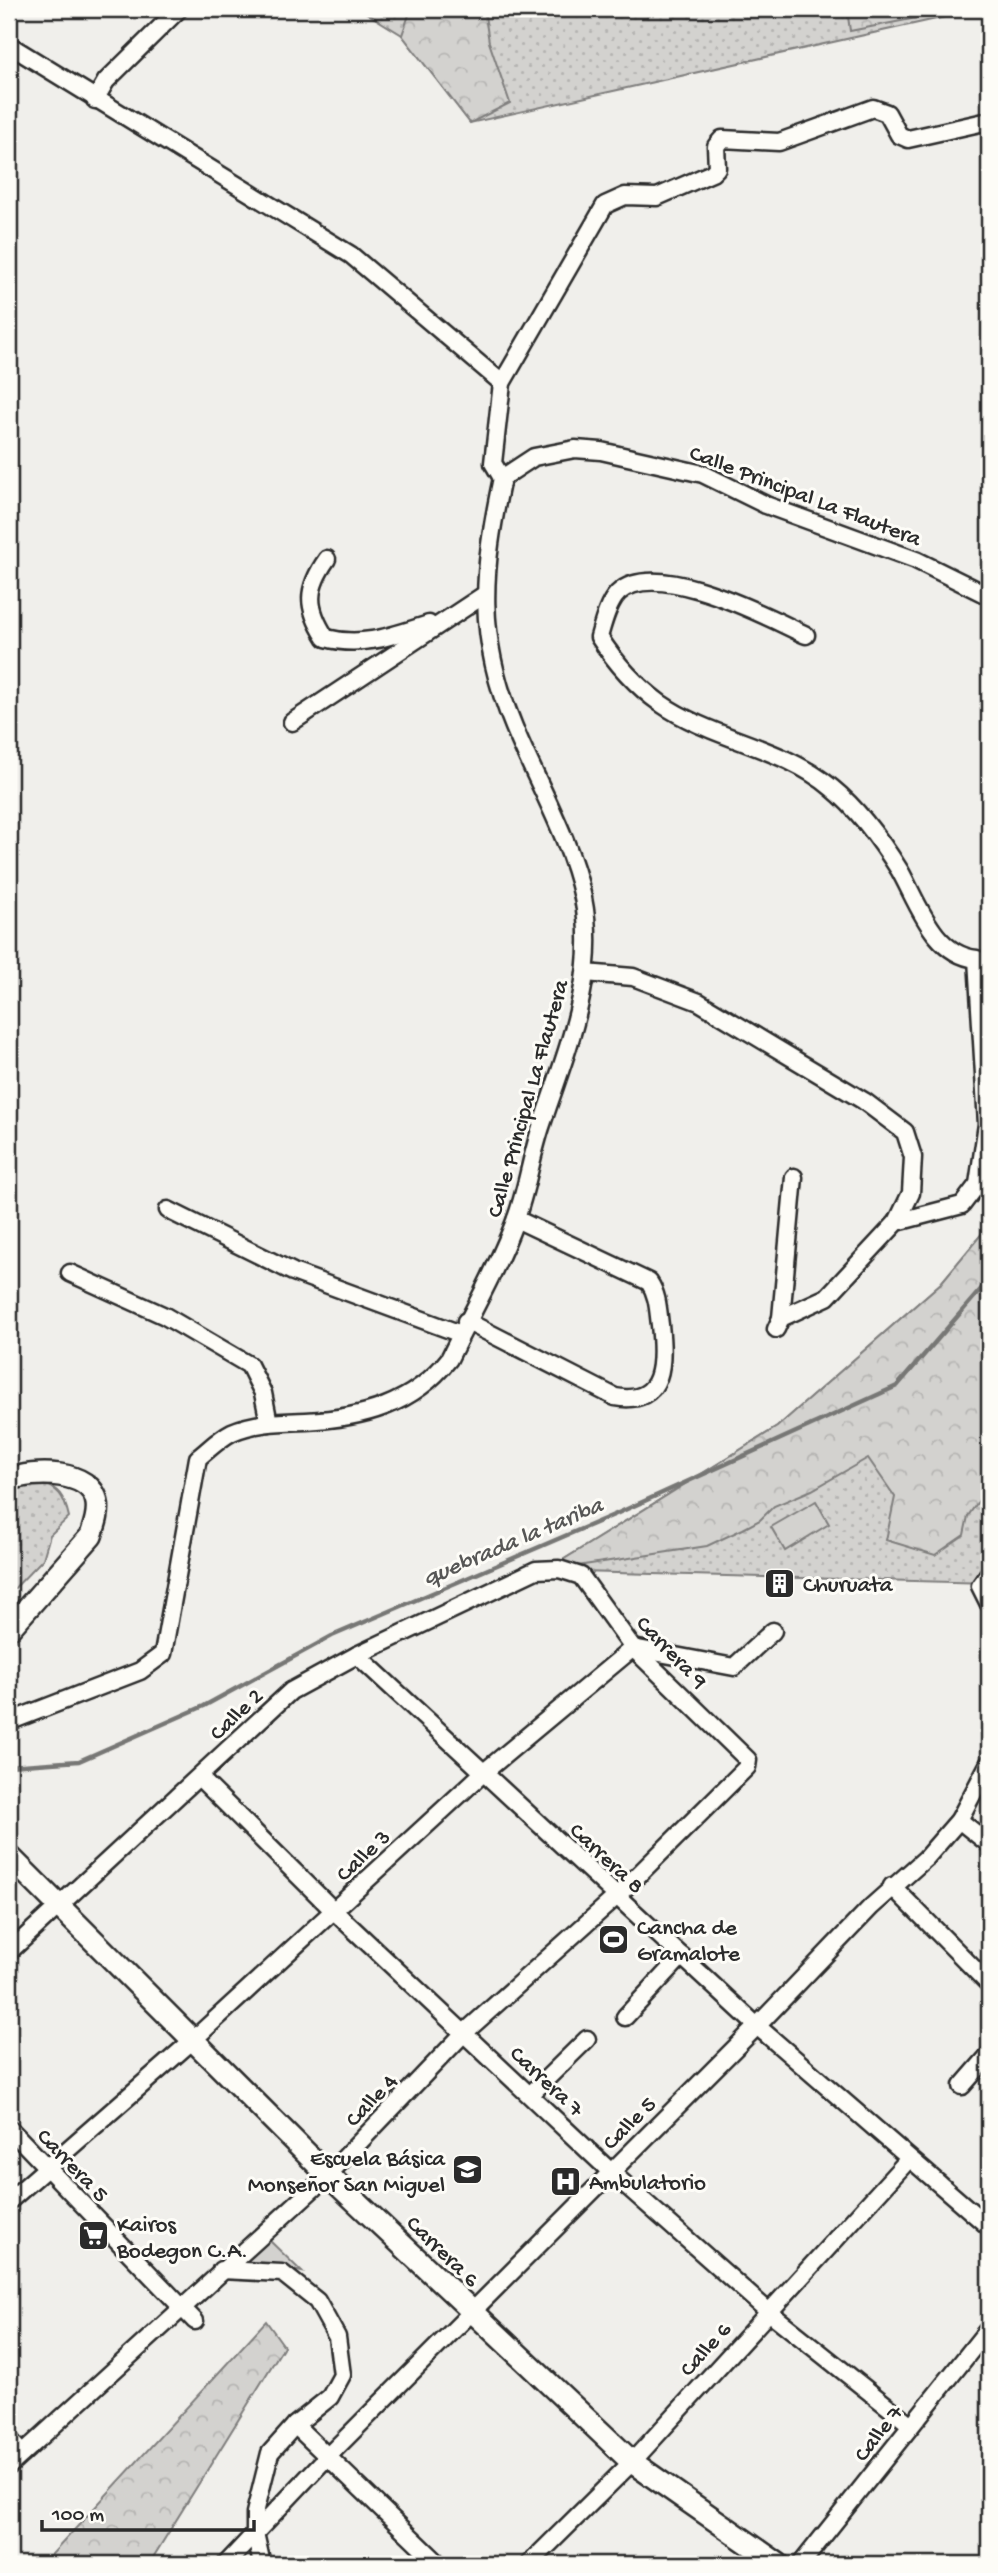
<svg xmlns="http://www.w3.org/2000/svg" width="998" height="2573" font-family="'Gochi Hand',sans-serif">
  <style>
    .grass { fill: url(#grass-dots); stroke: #7f7e7d; stroke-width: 2 }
    .forest { fill: url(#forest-crowns); stroke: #7f7e7d; stroke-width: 2 }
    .park { fill: #d3d2cf; stroke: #7f7e7d; stroke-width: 2 }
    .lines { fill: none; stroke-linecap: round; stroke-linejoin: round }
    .stream { stroke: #777775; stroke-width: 4.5 }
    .minor-casing { stroke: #2b2b2b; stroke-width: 21 }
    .secondary-casing { stroke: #2b2b2b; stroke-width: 26 }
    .minor { stroke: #fdfcf7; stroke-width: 16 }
    .secondary { stroke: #fdfcf7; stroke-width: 21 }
    .labels { text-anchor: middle; stroke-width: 6; stroke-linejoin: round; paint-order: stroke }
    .street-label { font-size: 23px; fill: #2b2b2b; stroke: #fdfcf7 }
    .poi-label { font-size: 23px; fill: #2b2b2b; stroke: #fdfcf7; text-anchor: start }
    .water-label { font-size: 24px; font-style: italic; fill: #575756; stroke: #fdfcf7 }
  </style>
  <defs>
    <pattern id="grass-dots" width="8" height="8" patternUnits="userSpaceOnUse" patternTransform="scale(1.75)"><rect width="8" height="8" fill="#d3d2cf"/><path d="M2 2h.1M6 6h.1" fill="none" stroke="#b5b4b2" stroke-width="1.8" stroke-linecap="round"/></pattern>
    <pattern id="forest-crowns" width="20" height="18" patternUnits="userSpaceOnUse" patternTransform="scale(1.75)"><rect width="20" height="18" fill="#d3d2cf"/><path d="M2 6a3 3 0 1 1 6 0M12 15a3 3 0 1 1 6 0" fill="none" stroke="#b5b4b2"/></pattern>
  </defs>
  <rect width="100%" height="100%" fill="#f0efeb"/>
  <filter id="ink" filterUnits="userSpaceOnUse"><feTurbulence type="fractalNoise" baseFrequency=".0143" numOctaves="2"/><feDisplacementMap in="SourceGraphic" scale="14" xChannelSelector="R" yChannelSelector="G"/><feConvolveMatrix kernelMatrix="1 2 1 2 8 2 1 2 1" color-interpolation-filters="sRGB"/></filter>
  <g filter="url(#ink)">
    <g class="grass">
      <path d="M360 9H981L470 123 402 35Z"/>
      <path d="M989 1225V1583L545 1571 777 1427 941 1283Z"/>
      <path d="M39 1481C59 1489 64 1495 69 1517L50 1535 43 1559 9 1594V1491Z"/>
    </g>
    <g class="forest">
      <path d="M411 9H484L489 42 510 103 470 123 402 35Z"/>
      <path d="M847 9H962L850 31Z"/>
      <path d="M989 1225V1486L968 1516 964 1535 935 1555 886 1540 895 1497 868 1458 812 1490 774 1506 760 1520 743 1529 707 1546 545 1571 777 1427 941 1283Z"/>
      <path d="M266 2321 284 2346 149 2564H43Z"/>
    </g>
    <g class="park">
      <path d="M816 1501 829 1524 785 1551 771 1527Z"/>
      <path d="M267 2238 302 2272 269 2265H236Z"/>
    </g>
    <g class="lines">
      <path class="stream" d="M9 1766 79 1761 204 1706 332 1636 616 1514 897 1386 989 1280"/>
      <defs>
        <g id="minor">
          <path d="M9 45 351 255 502 383"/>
          <path d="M95 100 106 81 179 9"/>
          <path d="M502 478 493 463 502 383 605 205 625 196 657 197 712 173 717 168 716 146 722 139 779 142 873 108 887 113 899 135 908 139 989 121"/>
          <path d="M327 559C306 589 306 607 326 638 363 648 394 635 429 624"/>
          <path d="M292 722 484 595"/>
          <path d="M585 973 633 977 699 1002 864 1101 905 1132 913 1157 911 1193 897 1222"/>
          <path d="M168 1210 293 1272 461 1334"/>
          <path d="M70 1273 165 1316 249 1365 263 1393 269 1423"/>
          <path d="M781 1318 794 1177"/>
          <path d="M466 1321 615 1397C666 1406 664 1360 660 1325 658 1310 658 1295 649 1282L516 1219"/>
          <path d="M776 1329 781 1318 827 1297 897 1222 962 1205 978 1184 987 1124 977 959C934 955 918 903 900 871 882 842 859 810 832 788 782 746 713 740 660 703 635 685 615 662 599 637 603 623 608 603 618 593 656 557 767 617 806 635"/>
          <path d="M989 1573 980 1586 989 1604"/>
          <path d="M357 1655 757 2026 989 2227"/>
          <path d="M9 1717 16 1719 140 1671 163 1654 198 1458C208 1450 220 1438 232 1432 256 1422 281 1422 306 1421 362 1418 413 1405 449 1359 471 1314 497 1269 515 1221 527 1190 531 1156 542 1124 566 1052 599 976 583 898 571 840 536 781 514 727 476 636 482 572 502 478L534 457 575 449 601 451 703 474 766 505 916 560 989 596"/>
          <path d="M200 1778 334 1911 611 2172 769 2312 911 2425"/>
          <path d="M959 1820 989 1844"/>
          <path d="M892 1886 989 1984"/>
          <path d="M9 1952 291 1691 357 1655 536 1570 559 1569 581 1576 633 1648 748 1760 747 1767 617 1896 464 2033 328 2175 9 2466"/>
          <path d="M625 2017 682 1956"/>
          <path d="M962 2086 989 2055"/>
          <path d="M531 2094 587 2039"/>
          <path d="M9 2128 195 2321"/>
          <path d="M9 2201 193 2040 483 1773 633 1648 734 1667 773 1631"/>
          <path d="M221 2270 282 2273 317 2301 337 2337 342 2375 330 2397 295 2425 270 2453 255 2513V2533L262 2564"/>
          <path d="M295 2425 439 2564"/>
          <path d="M9 2439 22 2454"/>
          <path d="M226 2564 327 2457 757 2026 871 1907 926 1858 959 1820 989 1763"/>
          <path d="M529 2564 632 2462 909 2159"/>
          <path d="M801 2564 989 2328"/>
        </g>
        <g id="secondary">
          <path d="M9 1480C32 1470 92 1469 97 1503 99 1515 94 1526 91 1536L9 1629"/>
          <path d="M9 1856 328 2175 632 2462 778 2564"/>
        </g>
      </defs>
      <use href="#minor" class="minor-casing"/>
      <use href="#secondary" class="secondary-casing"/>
      <use href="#minor" class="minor"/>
      <use href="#secondary" class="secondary"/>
    </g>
  </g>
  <defs>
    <symbol id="building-square" viewBox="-11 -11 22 22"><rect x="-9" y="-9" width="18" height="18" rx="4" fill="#2b2b2b" stroke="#fdfcf7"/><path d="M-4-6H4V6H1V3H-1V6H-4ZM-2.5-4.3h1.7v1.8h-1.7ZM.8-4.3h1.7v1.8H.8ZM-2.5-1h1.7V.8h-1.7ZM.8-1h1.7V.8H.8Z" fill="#fff"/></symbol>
    <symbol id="stadium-square" viewBox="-11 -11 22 22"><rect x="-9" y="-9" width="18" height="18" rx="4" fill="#2b2b2b" stroke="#fdfcf7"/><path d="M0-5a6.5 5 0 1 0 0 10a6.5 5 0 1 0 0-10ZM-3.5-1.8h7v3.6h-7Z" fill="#fff"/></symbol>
    <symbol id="school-square" viewBox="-11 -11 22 22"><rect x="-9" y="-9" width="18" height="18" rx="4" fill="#2b2b2b" stroke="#fdfcf7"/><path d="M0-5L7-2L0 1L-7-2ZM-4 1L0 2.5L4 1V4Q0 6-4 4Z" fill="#fff"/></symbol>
    <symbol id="hospital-square" viewBox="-11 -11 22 22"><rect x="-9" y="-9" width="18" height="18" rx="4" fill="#2b2b2b" stroke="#fdfcf7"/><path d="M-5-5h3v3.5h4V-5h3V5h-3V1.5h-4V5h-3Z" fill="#fff"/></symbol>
    <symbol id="supermarket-square" viewBox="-11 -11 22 22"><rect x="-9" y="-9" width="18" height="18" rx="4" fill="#2b2b2b" stroke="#fdfcf7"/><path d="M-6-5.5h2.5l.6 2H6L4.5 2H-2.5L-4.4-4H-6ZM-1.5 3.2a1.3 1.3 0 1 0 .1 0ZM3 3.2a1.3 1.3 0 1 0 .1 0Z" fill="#fff"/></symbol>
  </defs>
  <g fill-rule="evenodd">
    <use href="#building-square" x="762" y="1566" width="35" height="35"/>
    <use href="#stadium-square" x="596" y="1922" width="35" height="35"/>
    <use href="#school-square" x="450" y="2152" width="35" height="35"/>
    <use href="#hospital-square" x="548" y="2164" width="35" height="35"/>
    <use href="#supermarket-square" x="76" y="2218" width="35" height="35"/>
  </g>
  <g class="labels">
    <g class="street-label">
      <text transform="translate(806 494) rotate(21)" y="8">Calle Principal La Flautera</text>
      <text transform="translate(526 1098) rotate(-74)" y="8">Calle Principal La Flautera</text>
      <text transform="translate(673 1651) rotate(46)" y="8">Carrera 9</text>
      <text transform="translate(235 1713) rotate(-44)" y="8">Calle 2</text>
      <text transform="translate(362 1854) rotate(-43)" y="8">Calle 3</text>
      <text transform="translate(608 1857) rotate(43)" y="8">Carrera 8</text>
      <text transform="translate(548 2080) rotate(43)" y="8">Carrera 7</text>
      <text transform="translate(370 2099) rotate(-46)" y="8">Calle 4</text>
      <text transform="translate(628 2122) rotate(-45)" y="8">Calle 5</text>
      <text transform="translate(74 2164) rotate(46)" y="8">Carrera 5</text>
      <text transform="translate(444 2250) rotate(44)" y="8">Carrera 6</text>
      <text transform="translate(704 2348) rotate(-48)" y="8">Calle 6</text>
      <text transform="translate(877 2432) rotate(-52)" y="8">Calle 7</text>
    </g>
    <g class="poi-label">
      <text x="803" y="1591">Churuata</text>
      <text x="637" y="1934">Cancha de<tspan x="637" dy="26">Gramalote</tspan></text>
      <text x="445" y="2165" text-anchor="end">Escuela Básica<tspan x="445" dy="26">Monseñor San Miguel</tspan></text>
      <text x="589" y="2189">Ambulatorio</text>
      <text x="117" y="2231">Kairos<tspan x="117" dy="26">Bodegon C.A.</tspan></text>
    </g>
    <g class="water-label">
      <text transform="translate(512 1540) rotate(-23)" y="8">quebrada la tariba</text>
    </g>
  </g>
  <rect width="998" height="2573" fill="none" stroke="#fdfcf7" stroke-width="35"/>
  <rect x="18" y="18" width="963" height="2538" fill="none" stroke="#2b2b2b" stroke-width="2.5" filter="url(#ink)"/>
  <path d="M42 2520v10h212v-10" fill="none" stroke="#2b2b2b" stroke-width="3.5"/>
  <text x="52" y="2520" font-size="21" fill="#2b2b2b" stroke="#fdfcf7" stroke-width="5" paint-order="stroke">100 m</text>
</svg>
